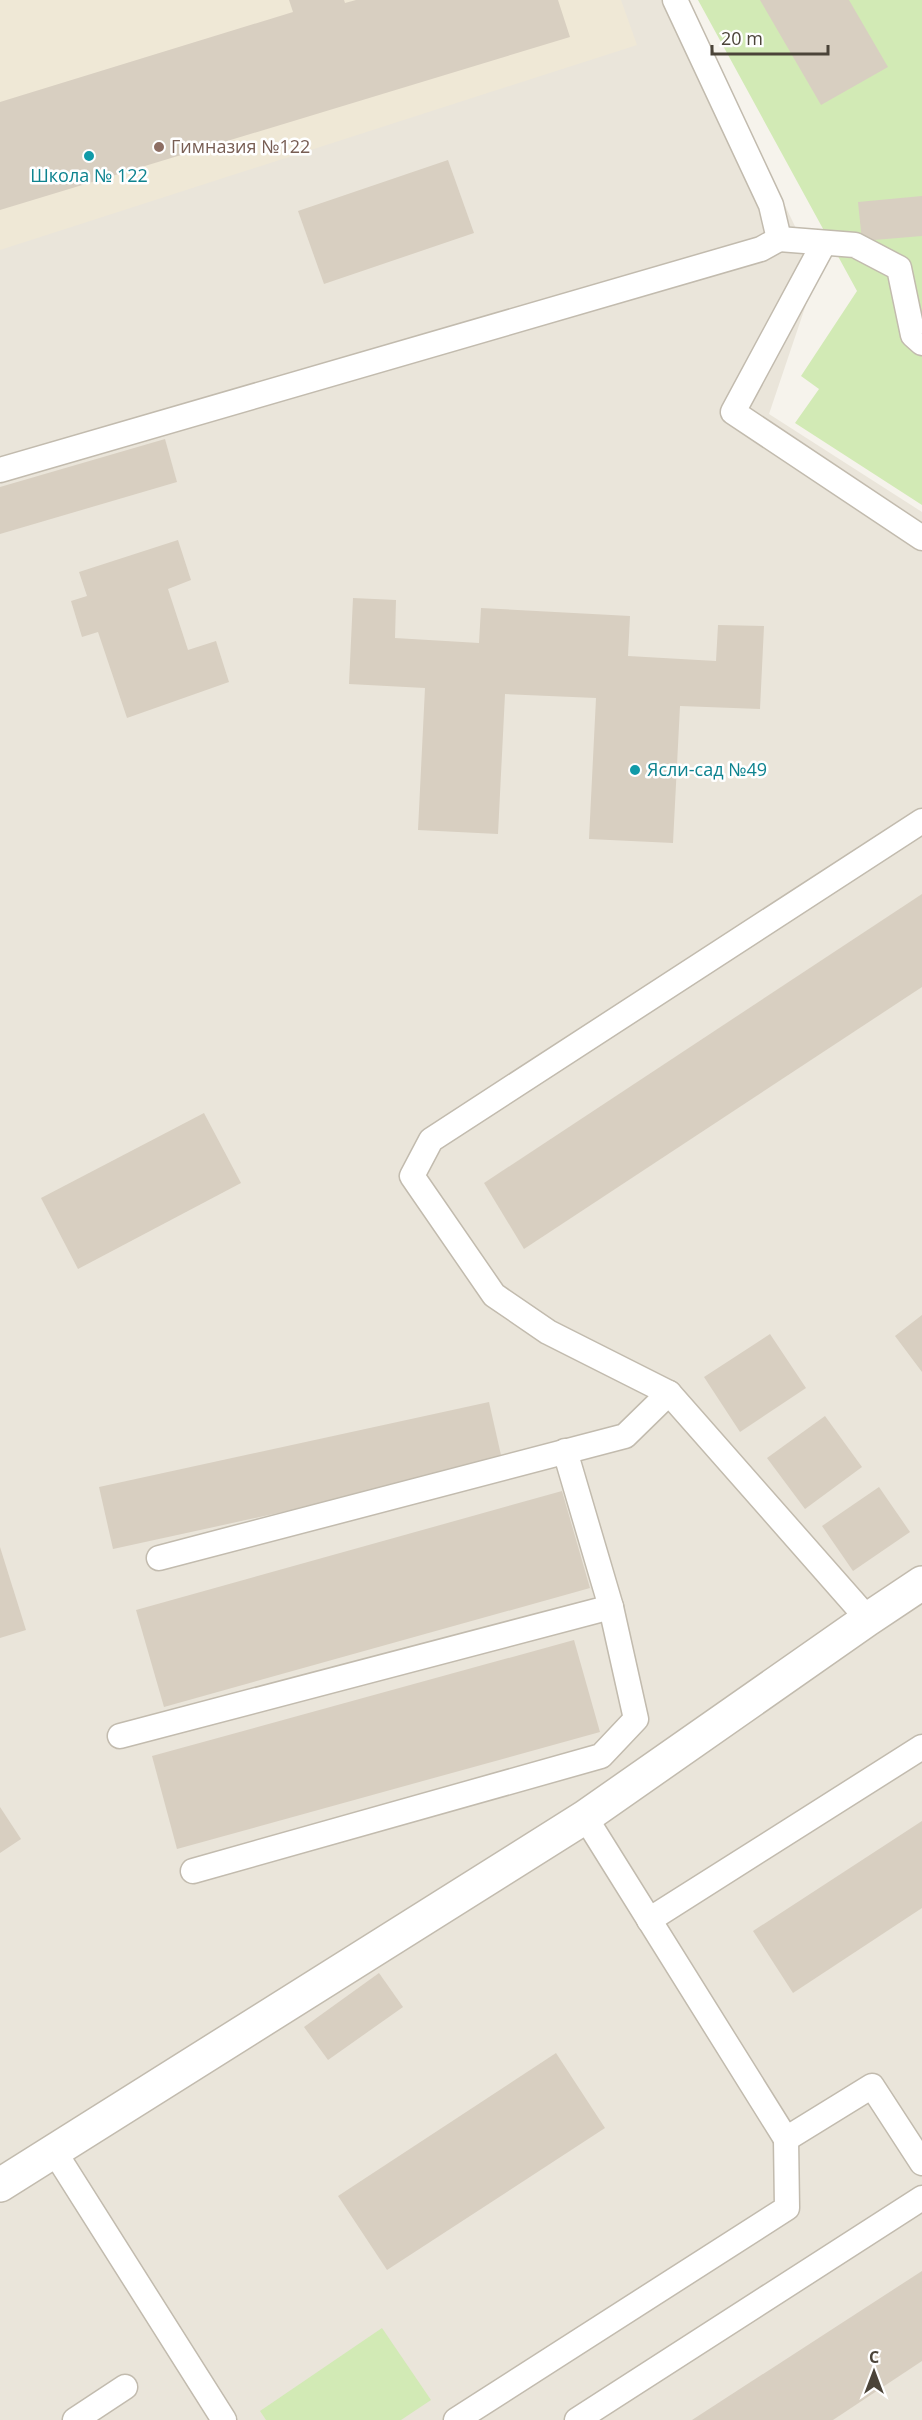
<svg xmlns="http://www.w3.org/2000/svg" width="922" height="2420" font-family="'Open Sans',sans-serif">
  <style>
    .residential { fill: #eae5da }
    .education { fill: #efe8d6 }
    .green { fill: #d2eab5 }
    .building { fill: #d8cfc1 }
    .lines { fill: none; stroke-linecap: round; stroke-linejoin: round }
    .service-casing { stroke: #c2bbae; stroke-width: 27 }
    .minor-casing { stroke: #c2bbae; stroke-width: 36 }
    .service { stroke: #fff; stroke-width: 24 }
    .minor { stroke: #fff; stroke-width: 33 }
    .education-dot { fill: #8d6e63; stroke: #fff; stroke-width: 2 }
    .culture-dot { fill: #0f9aa8; stroke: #fff; stroke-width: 2 }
    .labels { text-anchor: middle; stroke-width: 5; stroke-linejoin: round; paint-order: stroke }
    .education-label { font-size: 18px; fill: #785e54; stroke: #fff; text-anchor: start }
    .culture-label { font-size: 18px; fill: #0d838f; stroke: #fff }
  </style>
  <rect width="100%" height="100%" fill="#f6f3ec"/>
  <path class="residential" d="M0 0H686L817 272 769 414 922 512V2420H0Z"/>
  <path class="education" d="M0 0H621L637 45 0 250Z"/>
  <g class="green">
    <path d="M698 0H922V505L795 423 819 389 801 376 857 291Z"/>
    <path d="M382 2328 431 2400 401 2420H266L260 2411Z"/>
  </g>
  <g class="building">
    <path d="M289 0H344L345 3 356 0H558L570 37 0 210V102L293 12Z"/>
    <path d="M760 0H849L888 67 821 105Z"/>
    <path d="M448 160 474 233 324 284 298 211Z"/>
    <path d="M922 196V236L862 241 858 202Z"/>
    <path d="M165 439 177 482 0 534V487Z"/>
    <path d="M178 540 191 580 168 589 188 650 216 641 229 682 127 718 98 632 82 637 71 601 87 596 79 572Z"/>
    <path d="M353 598 396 600 395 638 479 643 481 608 630 616 628 656 716 661 718 625 764 626 760 709 680 706 673 843 589 839 596 698 505 694 498 834 418 830 425 688 349 684Z"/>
    <path d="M922 894V987L524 1249 484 1183Z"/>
    <path d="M204 1113 241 1183 78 1269 41 1198Z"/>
    <path d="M922 1315V1372L895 1336Z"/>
    <path d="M770 1334 806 1388 740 1432 704 1377Z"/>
    <path d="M489 1402 503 1464 113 1549 99 1487Z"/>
    <path d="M825 1416 862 1467 805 1509 767 1458Z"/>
    <path d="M879 1487 910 1532 853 1571 822 1526Z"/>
    <path d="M562 1491 590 1588 164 1707 136 1610Z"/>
    <path d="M0 1547 26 1630 0 1638Z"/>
    <path d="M574 1640 600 1732 177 1849 152 1756Z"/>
    <path d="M0 1807 21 1839 0 1853Z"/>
    <path d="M922 1821V1908L793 1993 753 1931Z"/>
    <path d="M379 1973 403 2007 328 2060 304 2027Z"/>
    <path d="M556 2053 605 2128 387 2270 338 2196Z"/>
    <path d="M922 2271V2361L833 2420H692Z"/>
  </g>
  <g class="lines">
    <defs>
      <g id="service">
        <path d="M779 239 855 245 899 268 913 335 922 343"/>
        <path d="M824 243 733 412 922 538"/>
        <path d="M0 470 761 249 779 239 771 205 675 0"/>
        <path d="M159 1558 625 1436 669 1393"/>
        <path d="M868 1619 669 1393 548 1332 494 1295 412 1176 431 1140 922 821"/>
        <path d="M120 1736 611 1607 565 1451"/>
        <path d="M585 1817 786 2139 872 2086 922 2163"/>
        <path d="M193 1871 601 1756 636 1719 611 1607"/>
        <path d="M649 1920 922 1747"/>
        <path d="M54 2151 224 2420"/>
        <path d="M75 2420 125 2387"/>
        <path d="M456 2420 787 2208 786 2139"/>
        <path d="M577 2420 922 2198"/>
      </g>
      <path id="minor" d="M0 2185 585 1817 868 1619 922 1583"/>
    </defs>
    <use href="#service" class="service-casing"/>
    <use href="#minor" class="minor-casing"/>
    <use href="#service" class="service"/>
    <use href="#minor" class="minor"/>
  </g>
  <circle class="education-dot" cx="159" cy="147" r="6"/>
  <g class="culture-dot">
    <circle cx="89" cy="156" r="6"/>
    <circle cx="635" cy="770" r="6"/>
  </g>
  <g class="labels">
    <g class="education-label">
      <text x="171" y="153">Гимназия №122</text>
    </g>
    <g class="culture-label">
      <text x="89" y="182">Школа № 122</text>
      <text x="647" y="776" text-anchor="start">Ясли-сад №49</text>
    </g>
  </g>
  <g transform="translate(874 2372)" stroke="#ffffff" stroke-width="4.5" paint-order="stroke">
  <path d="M0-4.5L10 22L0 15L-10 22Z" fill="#4b4439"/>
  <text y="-9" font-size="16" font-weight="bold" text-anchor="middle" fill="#4b4439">С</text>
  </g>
  <path d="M712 45v9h116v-9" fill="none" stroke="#4b4439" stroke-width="3"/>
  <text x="721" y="45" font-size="18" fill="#4b4439" stroke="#ffffff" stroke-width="4.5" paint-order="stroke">20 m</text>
</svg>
